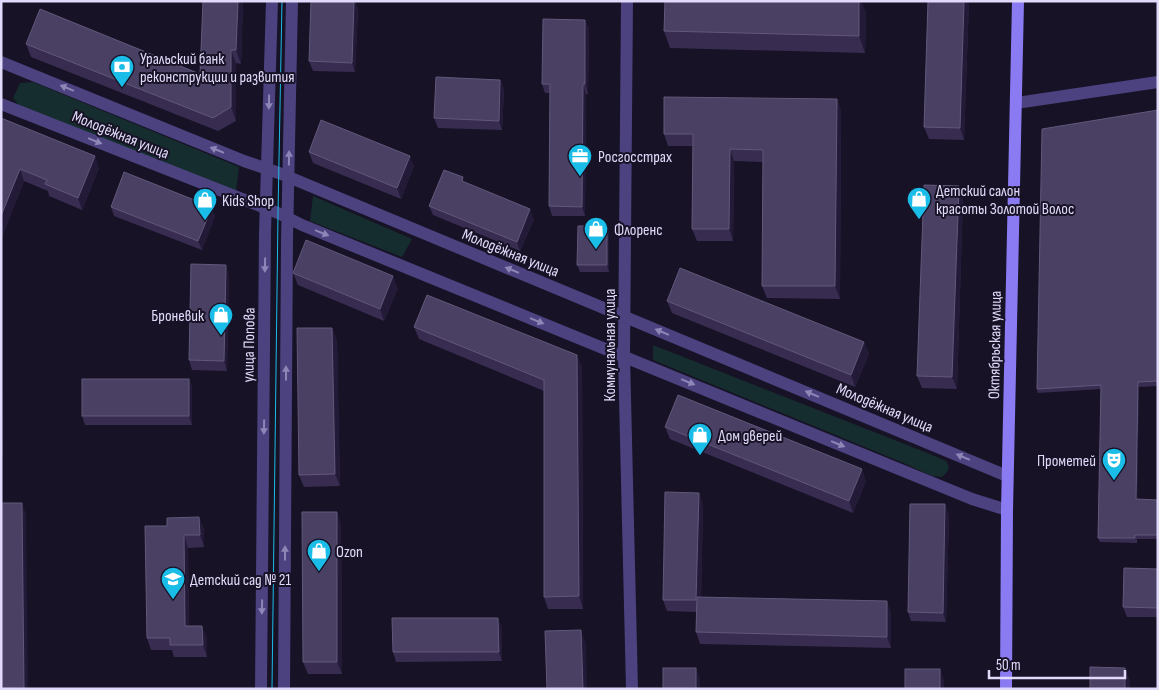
<svg xmlns="http://www.w3.org/2000/svg" width="1159" height="690" font-family="'Sofia Sans Condensed',sans-serif">
  <style>
    .green { fill: #152d2f }
    .lines { fill: none; stroke-linecap: round; stroke-linejoin: round }
    .minor { stroke: #4b427f; stroke-width: 12 }
    .tertiary { stroke: #4b427f; stroke-width: 12 }
    .secondary { stroke: #8a7bf2; stroke-width: 12 }
    .tram { stroke: #19bde8; stroke-width: 1 }
    .wall { fill: #382d51 }
    .shaded-wall { fill: #231a38 }
    .building { fill: #4a4063; stroke: #62587b }
    .oneway { fill: #8e86b7 }
    .labels { text-anchor: middle; stroke-width: 4; stroke-linejoin: round; paint-order: stroke }
    .poi-label { font-size: 16px; fill: #e1dafb; stroke: #171225; text-anchor: start }
    .street-label { font-size: 16px; fill: #e1dafb; stroke: #171225 }
  </style>
  <rect width="100%" height="100%" fill="#171225"/>
  <g class="green">
    <path d="M33 82 239 167 236 191 20 107 13 98 20 83Z"/>
    <path d="M313 196 412 239 402 257 310 221Z"/>
    <path d="M653 345 925 452 946 461 949 467 947 472 942 477 932 476 906 464 653 360Z"/>
  </g>
  <g class="lines">
    <g class="minor">
      <path d="M627 1 624 356 632 689"/>
      <path d="M1 62 244 161 279 173 1007 476"/>
      <path d="M1016 103 1158 82"/>
      <path d="M1 104 278 213 302 225 972 499 1007 510"/>
    </g>
    <g class="tertiary">
      <path d="M261 689 265 232 272 1"/>
      <path d="M284 689 287 240 292 1"/>
    </g>
    <path class="secondary" d="M1006 689 1007 510 1018 1"/>
    <path class="tram" d="M272 689 278 213 282 1"/>
  </g>
  <g class="wall">
    <path d="M203 1H243L241 64 236 63V121L218 131 31 57 26 44 200 74Z"/>
    <path d="M665 1H861L866 14 865 53 670 48 664 31Z"/>
    <path d="M928 1H969L964 140 929 139 924 127Z"/>
    <path d="M358 8 355 72 313 71 309 61Z"/>
    <path d="M585 20 589 29 588 94H586L585 216H552L549 206 550 93H545L542 84Z"/>
    <path d="M500 80 504 89 502 130 438 128 434 118Z"/>
    <path d="M837 99 841 111 840 299 767 298 762 286 763 162 734 161 733 241H697L692 229 693 146H668L664 134Z"/>
    <path d="M1158 110V386L1139 387 1137 499 1158 500V539H1137V543L1100 542 1098 538 1101 389 1038 393 1037 389Z"/>
    <path d="M1 118 99 168 82 210 49 196 48 191 24 181 2 237H1Z"/>
    <path d="M309 152 414 166 401 199 313 163Z"/>
    <path d="M464 182 534 219 520 251 433 215 429 206Z"/>
    <path d="M959 186 963 198 957 389 922 388 917 376Z"/>
    <path d="M111 207 215 216 202 250 114 216Z"/>
    <path d="M607 226 609 233V272H580L577 265Z"/>
    <path d="M293 273 398 288 384 321 298 285Z"/>
    <path d="M229 275 227 371 192 370 189 360Z"/>
    <path d="M667 301 864 342 869 354 855 387 672 313Z"/>
    <path d="M414 327 582 367 583 609H548L544 597V391L419 339Z"/>
    <path d="M337 340 340 486 304 487 299 475Z"/>
    <path d="M189 379 192 388V425H85L82 416Z"/>
    <path d="M665 427 866 481 853 513 670 439Z"/>
    <path d="M703 504 701 597 891 612V648L700 644 696 632V612L667 611 663 600Z"/>
    <path d="M949 514 946 622 911 621 908 612Z"/>
    <path d="M199 517 204 530V547L188 548 189 626 207 638V657H174L172 650H151L147 638 167 526Z"/>
    <path d="M341 524 342 674H308L303 662Z"/>
    <path d="M1158 569V617H1127L1123 607Z"/>
    <path d="M502 627V661L396 662 393 652Z"/>
  </g>
  <g class="shaded-wall">
    <path d="M238 1H243L241 64 236 50Z"/>
    <path d="M354 1H355L358 8 355 72 352 63Z"/>
    <path d="M859 1H861L866 14 865 53 859 36Z"/>
    <path d="M964 1H969L964 140 960 128Z"/>
    <path d="M585 20 589 29 588 94 585 84Z"/>
    <path d="M231 50 236 63V121L231 107Z"/>
    <path d="M500 80 504 89 502 130 499 121Z"/>
    <path d="M583 84 586 94 585 216 582 207Z"/>
    <path d="M837 99 841 111 840 299 835 286Z"/>
    <path d="M730 149 734 161 733 241 729 229Z"/>
    <path d="M95 156 99 168 82 210 78 198Z"/>
    <path d="M410 156 414 166 401 199 397 188Z"/>
    <path d="M20 169 24 181 2 237 1 235V216Z"/>
    <path d="M959 186 963 198 957 389 952 377Z"/>
    <path d="M212 207 215 216 202 250 198 241Z"/>
    <path d="M530 209 534 219 520 251 517 242Z"/>
    <path d="M607 226 609 233V272L607 265Z"/>
    <path d="M226 265 229 275 227 371 224 361Z"/>
    <path d="M1 274 3 458 1 453Z"/>
    <path d="M393 276 398 288 384 321 380 309Z"/>
    <path d="M332 328 337 340 340 486 335 474Z"/>
    <path d="M864 342 869 354 855 387 851 375Z"/>
    <path d="M577 355 582 367 583 609 579 596Z"/>
    <path d="M189 379 192 388V425L189 416Z"/>
    <path d="M1138 382 1139 387 1137 504 1136 499Z"/>
    <path d="M862 469 866 481 853 513 849 501Z"/>
    <path d="M699 493 703 504 701 612 696 600Z"/>
    <path d="M22 503 26 514 28 689H24Z"/>
    <path d="M945 504 949 514 946 622 943 613Z"/>
    <path d="M337 512 341 524 342 674 337 662Z"/>
    <path d="M199 517 204 530V547L200 535Z"/>
    <path d="M184 535 188 548 189 638 185 626Z"/>
    <path d="M887 601 891 612V648L887 637Z"/>
    <path d="M498 618 502 627V661L499 652Z"/>
    <path d="M202 626 207 638V657L203 645Z"/>
    <path d="M581 630 586 643 587 689H583Z"/>
    <path d="M696 668 700 679V689H696Z"/>
    <path d="M1125 668 1130 680V689H1125Z"/>
    <path d="M940 669 944 680V689H940Z"/>
  </g>
  <g class="building">
    <path d="M203 1H238L236 50H231V107L213 118 26 44 40 9 200 74Z"/>
    <path d="M311 1H354L352 63 309 61Z"/>
    <path d="M665 1H859V36L664 31Z"/>
    <path d="M928 1H964L960 128 924 127Z"/>
    <path d="M543 19 585 20V84H583L582 207 549 206 550 84H542Z"/>
    <path d="M436 77 500 80 499 121 434 118Z"/>
    <path d="M664 97 837 99 835 286H762L763 150 730 149 729 229H692L693 134H664Z"/>
    <path d="M1158 110V381L1138 382 1136 499 1158 500V535H1135V538H1098L1101 385 1037 389 1042 129Z"/>
    <path d="M1 118 95 156 78 198 45 184 47 180 20 169 1 216Z"/>
    <path d="M321 120 410 156 397 188 309 152Z"/>
    <path d="M444 170 463 177 462 181 530 209 517 242 429 206Z"/>
    <path d="M124 172 212 207 198 241 111 207Z"/>
    <path d="M924 185 959 186 952 377 917 376Z"/>
    <path d="M578 226H607V265H577Z"/>
    <path d="M306 240 393 276 380 309 293 273Z"/>
    <path d="M191 264 226 265 224 361 189 360Z"/>
    <path d="M680 268 864 342 851 375 667 301Z"/>
    <path d="M427 295 577 355 579 596 544 597V380L414 327Z"/>
    <path d="M297 328H332L335 474 299 475Z"/>
    <rect x="82" y="379" width="107" height="37"/>
    <path d="M678 395 862 469 849 501 665 427Z"/>
    <path d="M665 492 699 493 696 600H663Z"/>
    <path d="M1 503H22L24 689H1Z"/>
    <path d="M910 504H945L943 613 908 612Z"/>
    <path d="M302 512H337V662H303Z"/>
    <path d="M199 517 200 535H184L185 626H202L203 645H170V638H147L145 526H167V518Z"/>
    <path d="M1124 568 1158 569V608L1123 607Z"/>
    <path d="M697 597 887 601V637L696 632Z"/>
    <path d="M392 618H498L499 652H393Z"/>
    <path d="M581 630 583 689H547L545 631Z"/>
    <path d="M1090 667 1125 668V689H1090Z"/>
    <rect x="663" y="668" width="33" height="21"/>
    <rect x="905" y="669" width="35" height="20"/>
  </g>
  <defs><path id="oneway-solid" d="M-6-.8H1V-3.2L6.5 0L1 3.2V.8H-6Z" transform="scale(1.25)"/></defs>
  <g class="oneway">
    <use href="#oneway-solid" transform="translate(67 88) rotate(-158)"/>
    <use href="#oneway-solid" transform="translate(269 102) rotate(91)"/>
    <use href="#oneway-solid" transform="translate(95 141) rotate(22)"/>
    <use href="#oneway-solid" transform="translate(217 150) rotate(-158)"/>
    <use href="#oneway-solid" transform="translate(289 158) rotate(-89)"/>
    <use href="#oneway-solid" transform="translate(322 233) rotate(22)"/>
    <use href="#oneway-solid" transform="translate(265 265) rotate(91)"/>
    <use href="#oneway-solid" transform="translate(512 270) rotate(-158)"/>
    <use href="#oneway-solid" transform="translate(537 321) rotate(22)"/>
    <use href="#oneway-solid" transform="translate(662 332) rotate(-157)"/>
    <use href="#oneway-solid" transform="translate(286 373) rotate(-90)"/>
    <use href="#oneway-solid" transform="translate(688 382) rotate(22)"/>
    <use href="#oneway-solid" transform="translate(812 394) rotate(-157)"/>
    <use href="#oneway-solid" transform="translate(264 427) rotate(91)"/>
    <use href="#oneway-solid" transform="translate(838 444) rotate(22)"/>
    <use href="#oneway-solid" transform="translate(963 457) rotate(-157)"/>
    <use href="#oneway-solid" transform="translate(285 553) rotate(-90)"/>
    <use href="#oneway-solid" transform="translate(262 607) rotate(91)"/>
  </g>
  <defs>
    <symbol id="bank-pin" viewBox="-11 -11 22 30"><path d="M0 17L-7.5 6A9.5 9.5 0 1 1 7.5 6Z" fill="#19bde8" stroke="#171225"/><path d="M-6-4H6V4H-6ZM0-2.3a2.3 2.3 0 1 0 0 4.6a2.3 2.3 0 1 0 0-4.6Z" fill="#fff"/></symbol>
    <symbol id="office-pin" viewBox="-11 -11 22 30"><path d="M0 17L-7.5 6A9.5 9.5 0 1 1 7.5 6Z" fill="#19bde8" stroke="#171225"/><path d="M-6-3h4V-5.5h4V-3h4V5H-6ZM-1-4.5V-3h2v-1.5ZM-6 0V1H6V0Z" fill="#fff"/></symbol>
    <symbol id="shop-pin" viewBox="-11 -11 22 30"><path d="M0 17L-7.5 6A9.5 9.5 0 1 1 7.5 6Z" fill="#19bde8" stroke="#171225"/><path d="M-5-2.5h2.3a2.7 3.5 0 0 1 5.4 0H5L5.5 6h-11ZM-1.5-2.5h3a1.5 2.3 0 0 0-3 0Z" fill="#fff"/></symbol>
    <symbol id="theatre-pin" viewBox="-11 -11 22 30"><path d="M0 17L-7.5 6A9.5 9.5 0 1 1 7.5 6Z" fill="#19bde8" stroke="#171225"/><path d="M-5-5.5Q0-4 5-5.5V0Q5 5 0 6Q-5 5-5 0ZM-3.3-2.5H-1v1.5H-3.3ZM1-2.5H3.3v1.5H1ZM-2.8 1Q0 5.5 2.8 1Z" fill="#fff"/></symbol>
    <symbol id="school-pin" viewBox="-11 -11 22 30"><path d="M0 17L-7.5 6A9.5 9.5 0 1 1 7.5 6Z" fill="#19bde8" stroke="#171225"/><path d="M0-5L7-2L0 1L-7-2ZM-4 1L0 2.5L4 1V4Q0 6-4 4Z" fill="#fff"/></symbol>
  </defs>
  <g fill-rule="evenodd">
    <use href="#bank-pin" x="108" y="53" width="28" height="38"/>
    <use href="#office-pin" x="566" y="142" width="28" height="38"/>
    <use href="#shop-pin" x="905" y="185" width="28" height="38"/>
    <use href="#shop-pin" x="191" y="186" width="28" height="38"/>
    <use href="#shop-pin" x="582" y="215" width="28" height="38"/>
    <use href="#shop-pin" x="207" y="301" width="28" height="38"/>
    <use href="#shop-pin" x="686" y="421" width="28" height="38"/>
    <use href="#theatre-pin" x="1100" y="446" width="28" height="38"/>
    <use href="#shop-pin" x="305" y="537" width="28" height="38"/>
    <use href="#school-pin" x="159" y="565" width="28" height="38"/>
  </g>
  <g class="labels">
    <g class="poi-label">
      <text x="140" y="64">Уральский банк<tspan x="140" dy="18">реконструкции и развития</tspan></text>
      <text x="598" y="162">Росгосстрах</text>
      <text x="936" y="196">Детский салон<tspan x="936" dy="18">красоты Золотой Волос</tspan></text>
      <text x="222" y="206">Kids Shop</text>
      <text x="614" y="235">Флоренс</text>
      <text x="204" y="321" text-anchor="end">Броневик</text>
      <text x="718" y="441">Дом дверей</text>
      <text x="1096" y="466" text-anchor="end">Прометей</text>
      <text x="336" y="557">Ozon</text>
      <text x="190" y="585">Детский сад № 21</text>
    </g>
    <g class="street-label">
      <text transform="translate(121 134) rotate(22)" y="6">Молодёжная улица</text>
      <text transform="translate(511 252) rotate(22)" y="6">Молодёжная улица</text>
      <text transform="translate(248 345) rotate(-89)" y="6">улица Попова</text>
      <text transform="translate(609 345) rotate(-90)" y="6">Коммунальная улица</text>
      <text transform="translate(994 345) rotate(-89)" y="6">Октябрьская улица</text>
      <text transform="translate(885 407) rotate(23)" y="6">Молодёжная улица</text>
    </g>
  </g>
  <rect width="1159" height="690" fill="none" stroke="#e1dafb" stroke-width="5"/>
  <path d="M989 670v8h136v-8" fill="none" stroke="#e1dafb" stroke-width="2.5"/>
  <text x="996" y="670" font-size="15" fill="#e1dafb" stroke="#171225" stroke-width="4" paint-order="stroke">50 m</text>
</svg>
